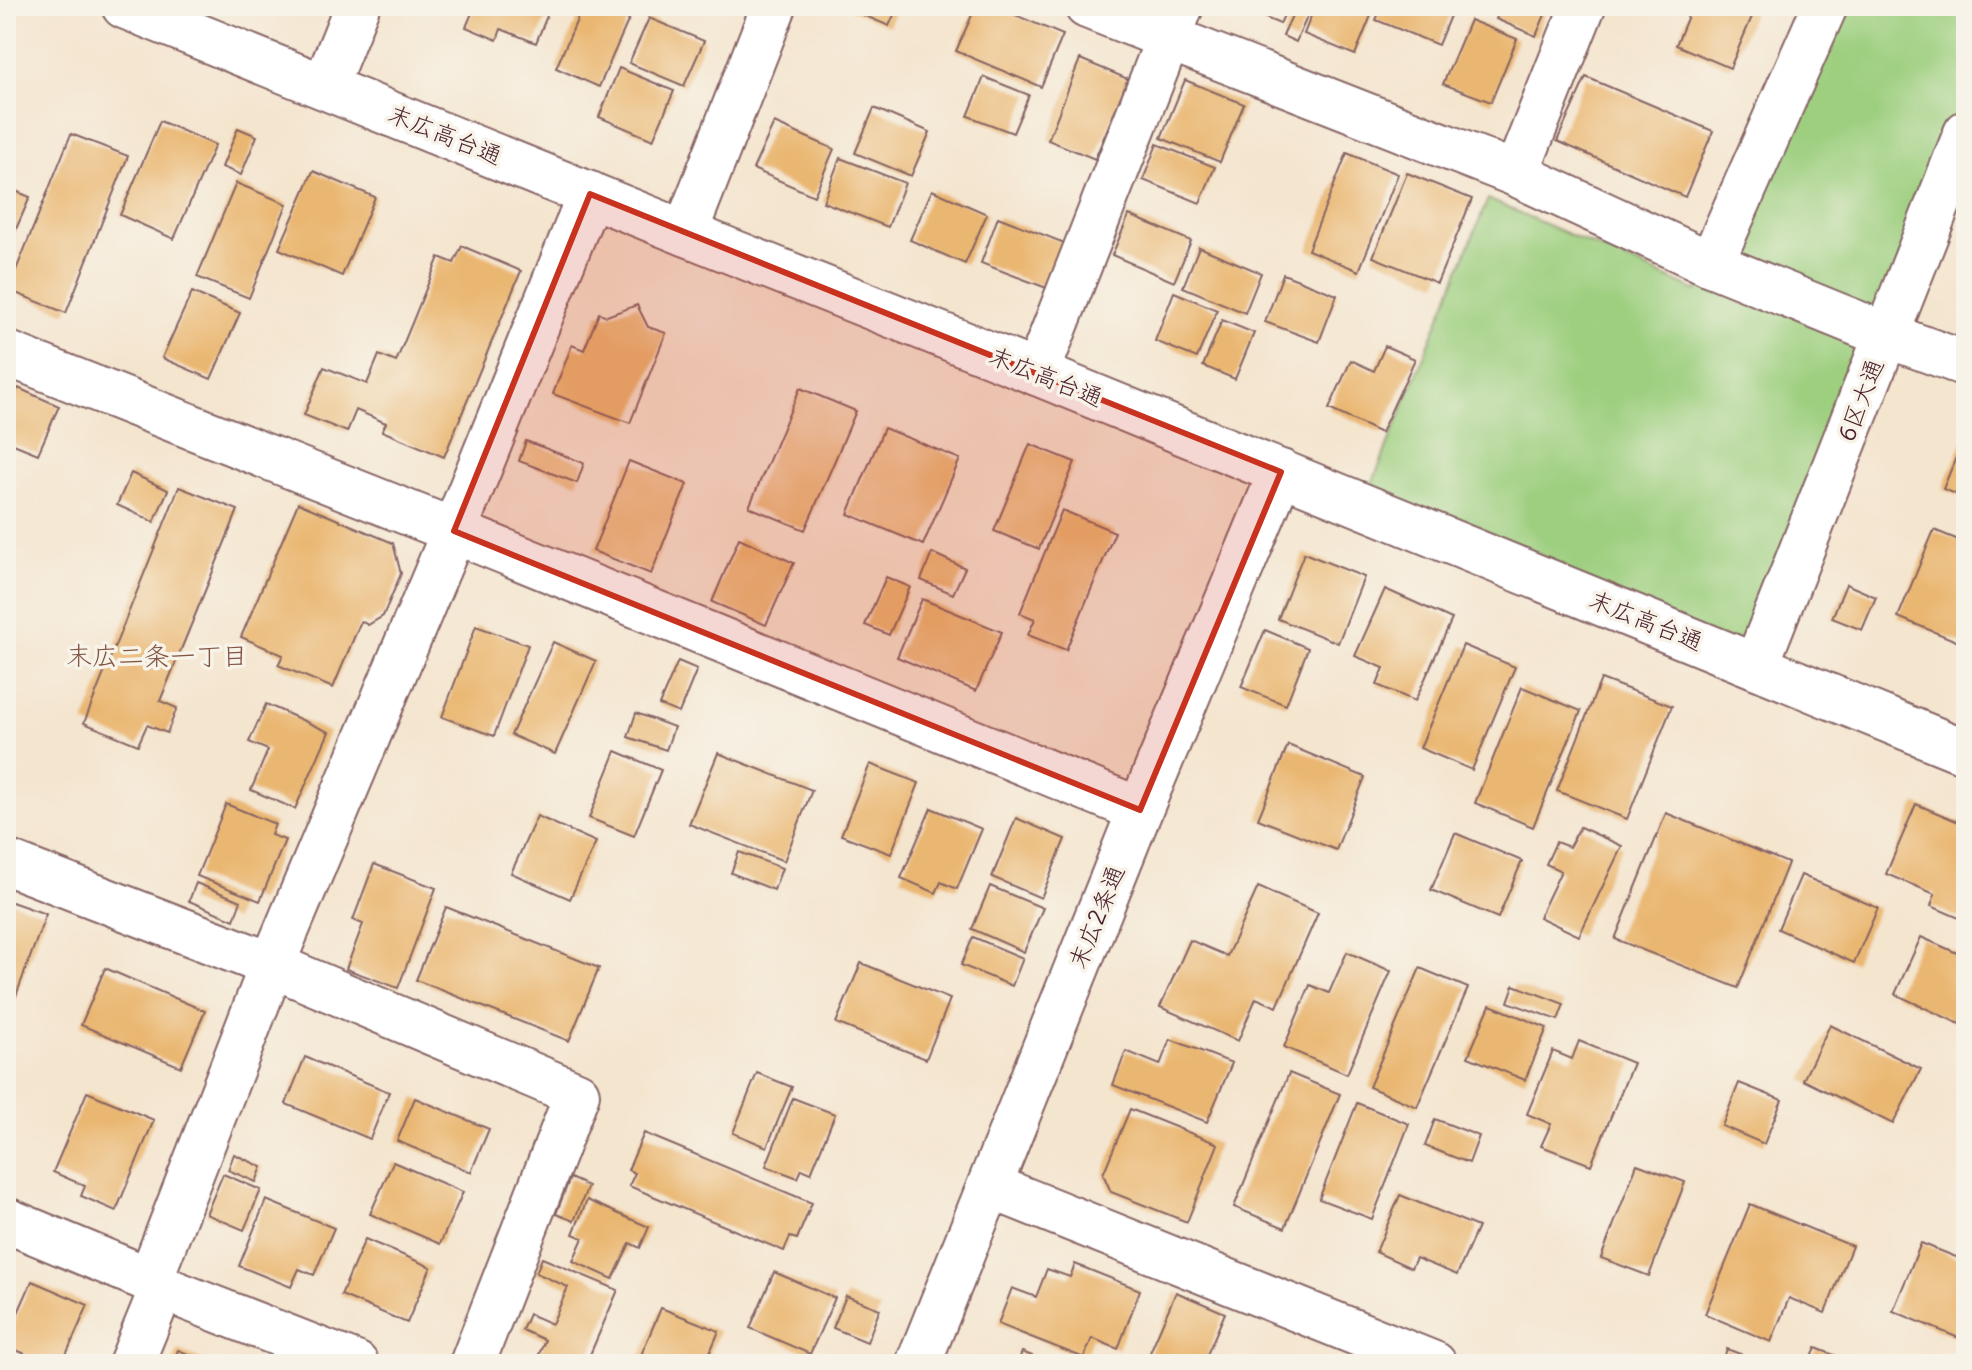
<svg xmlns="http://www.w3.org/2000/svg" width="1972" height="1370" font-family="Delius,'Klee One',sans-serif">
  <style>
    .green { fill: #9dcf7f; stroke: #747755; stroke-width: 2 }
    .building { fill: #eab772 }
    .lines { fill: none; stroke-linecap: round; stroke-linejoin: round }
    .minor-casing { stroke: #866464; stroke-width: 48 }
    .tertiary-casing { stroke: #866464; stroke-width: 48 }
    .minor { stroke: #fff; stroke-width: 44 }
    .tertiary { stroke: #fff; stroke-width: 44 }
    .marked { fill: #c8321e; fill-opacity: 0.2; stroke: #c8321e; stroke-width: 6; stroke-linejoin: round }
    .labels { text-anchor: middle; stroke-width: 7; stroke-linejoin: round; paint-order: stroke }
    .street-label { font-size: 24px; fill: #4a1f2b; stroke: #f7f3e8 }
    .neighbourhood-label { font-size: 26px; fill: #825444; stroke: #f7f3e8 }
  </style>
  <rect width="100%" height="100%" fill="#f7f3e8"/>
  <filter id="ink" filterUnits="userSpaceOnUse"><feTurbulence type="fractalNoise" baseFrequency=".0125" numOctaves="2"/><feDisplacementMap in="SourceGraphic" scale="16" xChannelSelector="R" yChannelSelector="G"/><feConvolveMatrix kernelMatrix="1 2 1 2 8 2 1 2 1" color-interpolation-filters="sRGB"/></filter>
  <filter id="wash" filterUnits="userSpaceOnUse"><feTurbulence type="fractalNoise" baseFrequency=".006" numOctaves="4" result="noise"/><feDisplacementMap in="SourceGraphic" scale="32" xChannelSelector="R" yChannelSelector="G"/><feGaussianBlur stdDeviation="1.8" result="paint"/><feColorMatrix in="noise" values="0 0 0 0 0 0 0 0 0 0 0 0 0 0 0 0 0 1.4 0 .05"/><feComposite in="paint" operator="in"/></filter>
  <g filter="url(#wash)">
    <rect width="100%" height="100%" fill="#f4e5cf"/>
    <path class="green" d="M1825 6H1966V133L1756 666 1363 506 1488 199 1697 291Z"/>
    <g id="blocks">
      <g class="building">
        <path d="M475 6H551L536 43 501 29 497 40 466 27Z"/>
        <path d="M583 6H617L632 12 599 87 556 68Z"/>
        <path d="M842 6H898L889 26Z"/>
        <path d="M976 6H994L1063 35 1041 87 956 51Z"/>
        <path d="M1237 6H1288L1280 24Z"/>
        <path d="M1296 6H1312L1296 42 1283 36Z"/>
        <path d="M1315 6H1375L1355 55 1304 34Z"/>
        <path d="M1382 6H1454L1438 45 1376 20Z"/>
        <path d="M1502 6H1537L1547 10 1536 36 1496 19Z"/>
        <path d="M1692 6H1739L1754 12 1730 68 1676 45Z"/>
        <path d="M649 18 704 41 684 86 629 63Z"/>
        <path d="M1470 20 1517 39 1491 102 1443 84Z"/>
        <path d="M1080 59 1128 79 1095 159 1048 140Z"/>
        <path d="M619 68 674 91 653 140 599 117Z"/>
        <path d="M984 77 1029 95 1013 133 968 116Z"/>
        <path d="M1586 77 1713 131 1685 197 1557 141Z"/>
        <path d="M1185 80 1244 104 1220 162 1161 138Z"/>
        <path d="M874 108 930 132 911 176 855 153Z"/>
        <path d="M160 121 215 145 174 239 120 215Z"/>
        <path d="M774 123 834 149 814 196 753 169Z"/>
        <path d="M238 128 257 136 241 175 222 167Z"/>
        <path d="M71 134 128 156 66 313 8 290Z"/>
        <path d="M1157 144 1215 167 1200 203 1143 180Z"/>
        <path d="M1347 153 1398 174 1359 271 1308 250Z"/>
        <path d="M840 158 905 183 888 227 823 202Z"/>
        <path d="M313 171 375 197 342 276 279 249Z"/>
        <path d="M1407 173 1472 199 1437 283 1373 257Z"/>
        <path d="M236 183 287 204 249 298 197 277Z"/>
        <path d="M6 187 30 197 6 252Z"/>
        <path d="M932 190 987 214 965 264 910 240Z"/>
        <path d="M1129 215 1191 241 1174 282 1112 255Z"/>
        <path d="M998 217 1067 244 1049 289 981 263Z"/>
        <path d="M462 246 521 271 444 457 382 431 386 423 356 410 347 432 304 415 324 367 367 384 379 355 396 362 439 257 454 263Z"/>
        <path d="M1199 247 1261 273 1245 313 1183 287Z"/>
        <path d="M1283 274 1337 295 1319 342 1265 322Z"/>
        <path d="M192 292 240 313 211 379 162 358Z"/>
        <path d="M1174 292 1217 310 1197 358 1155 341Z"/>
        <path d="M637 305 648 327 666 333 630 423 553 394 572 345 584 350 599 313 607 316Z"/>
        <path d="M1222 320 1254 333 1235 379 1203 366Z"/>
        <path d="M1385 346 1415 359 1381 433 1329 409 1351 360 1374 371Z"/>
        <path d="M18 388 59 406 38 454 6 441V415Z"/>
        <path d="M800 388 856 411 805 530 749 507Z"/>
        <path d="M884 428 960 459 923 545 848 514Z"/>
        <path d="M1966 433V498L1943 489Z"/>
        <path d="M526 441 584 463 577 483 519 461Z"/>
        <path d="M1030 444 1075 462 1039 549 994 531Z"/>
        <path d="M629 461 687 484 651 574 593 551Z"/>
        <path d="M131 473 168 490 154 522 117 505Z"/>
        <path d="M179 487 238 510 160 701 177 708 167 733 147 725 138 745 84 723Z"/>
        <path d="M298 503 393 543 401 574 383 616 368 625 361 621 333 688 278 665 283 655 241 637Z"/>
        <path d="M1062 510 1115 532 1066 650 1028 635 1035 619 1020 613Z"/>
        <path d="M1934 530 1966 543V645L1898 617Z"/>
        <path d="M739 538 794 563 766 625 712 602Z"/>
        <path d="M932 553 965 568 953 594 921 580Z"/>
        <path d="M1304 553 1364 577 1338 643 1278 619Z"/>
        <path d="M886 577 910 587 889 635 865 625Z"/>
        <path d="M1846 584 1876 597 1862 630 1832 618Z"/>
        <path d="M1385 589 1452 619 1415 701 1377 685 1384 668 1355 656Z"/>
        <path d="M922 599 1002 632 976 691 897 657Z"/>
        <path d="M476 626 528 645 494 736 442 717Z"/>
        <path d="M1265 630 1308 648 1286 705 1241 687Z"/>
        <path d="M553 642 596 661 555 754 511 735Z"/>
        <path d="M1463 645 1515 667 1472 770 1420 748Z"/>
        <path d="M678 661 697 669 679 713 659 705Z"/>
        <path d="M1601 679 1672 706 1627 819 1557 791Z"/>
        <path d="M1522 687 1581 711 1533 827 1475 803Z"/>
        <path d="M266 704 329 732 295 809 251 790 268 750 249 742Z"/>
        <path d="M636 713 674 727 666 750 628 737Z"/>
        <path d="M1288 745 1365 777 1336 850 1258 819Z"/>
        <path d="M616 751 661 770 634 836 589 818Z"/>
        <path d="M718 753 812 790 784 861 689 824Z"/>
        <path d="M870 764 919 783 891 854 841 835Z"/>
        <path d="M226 804 275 824 271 835 285 840 260 901 197 876Z"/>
        <path d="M1916 804 1966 825V921L1931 906 1935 894 1886 874Z"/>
        <path d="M931 808 982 829 957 889 941 882 936 893 901 878Z"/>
        <path d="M1666 813 1788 863 1738 988 1615 939Z"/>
        <path d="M537 816 596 842 570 899 511 873Z"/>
        <path d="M1016 818 1065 839 1041 898 992 877Z"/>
        <path d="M1580 827 1622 846 1579 936 1539 917 1561 871 1546 864 1556 842 1569 847Z"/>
        <path d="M1455 833 1522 861 1498 918 1431 890Z"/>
        <path d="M739 852 782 868 774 890 731 873Z"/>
        <path d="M374 864 436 888 398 988 346 969 363 924 353 920Z"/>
        <path d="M1801 875 1878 908 1854 963 1778 929Z"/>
        <path d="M196 883 241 901 234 920 189 901Z"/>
        <path d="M990 886 1043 908 1024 952 972 929Z"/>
        <path d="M1258 887 1318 913 1277 1007 1256 998 1238 1041 1160 1007 1190 940 1227 956Z"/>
        <path d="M6 900 46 914 6 1023Z"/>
        <path d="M446 907 599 968 569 1041 416 980Z"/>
        <path d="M973 937 1023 958 1012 986 961 965Z"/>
        <path d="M1921 937 1966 957V1027L1895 994Z"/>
        <path d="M1347 952 1391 971 1347 1074 1284 1047 1310 985 1329 993Z"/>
        <path d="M861 963 950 999 926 1059 836 1023Z"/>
        <path d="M105 968 205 1011 181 1067 81 1025Z"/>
        <path d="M1420 968 1468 988 1417 1107 1369 1087Z"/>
        <path d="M1514 985 1564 1004 1558 1020 1508 1002Z"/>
        <path d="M1490 1005 1547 1028 1525 1080 1468 1057Z"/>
        <path d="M1830 1025 1921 1069 1893 1124 1803 1080Z"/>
        <path d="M1170 1039 1232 1063 1207 1122 1113 1085 1126 1051 1160 1065Z"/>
        <path d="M1579 1041 1633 1063 1591 1165 1541 1146 1551 1124 1527 1114 1553 1051 1572 1059Z"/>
        <path d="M305 1057 389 1092 370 1139 286 1104Z"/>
        <path d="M757 1073 792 1087 767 1147 733 1133Z"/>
        <path d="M1289 1073 1340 1094 1285 1228 1234 1207Z"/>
        <path d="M1739 1083 1782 1100 1764 1144 1722 1126Z"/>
        <path d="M87 1092 154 1120 116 1211 81 1196 85 1186 53 1172Z"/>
        <path d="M415 1098 489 1129 471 1172 397 1141Z"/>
        <path d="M793 1098 835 1114 811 1173 802 1169 798 1178 766 1166Z"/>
        <path d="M1357 1103 1409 1124 1372 1219 1319 1199Z"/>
        <path d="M1130 1109 1218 1144 1187 1222 1111 1192 1103 1174Z"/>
        <path d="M1435 1119 1479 1136 1469 1163 1425 1146Z"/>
        <path d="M644 1133 812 1203 797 1239 790 1237 784 1251 629 1186 635 1173 628 1170Z"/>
        <path d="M234 1154 262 1167 256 1182 228 1170Z"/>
        <path d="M393 1162 463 1192 440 1244 370 1214Z"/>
        <path d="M1637 1164 1685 1182 1649 1276 1601 1258Z"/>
        <path d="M223 1174 261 1190 244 1230 206 1214Z"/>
        <path d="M570 1178 588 1186 574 1221 556 1214Z"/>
        <path d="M1400 1195 1478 1227 1457 1275 1416 1258 1411 1268 1376 1252Z"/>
        <path d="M266 1200 334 1228 314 1275 299 1269 291 1287 239 1266Z"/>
        <path d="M587 1200 649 1227 640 1248 630 1243 613 1279 573 1261 583 1238 573 1234Z"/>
        <path d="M1750 1204 1852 1246 1825 1313 1789 1298 1771 1342 1705 1314Z"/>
        <path d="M365 1239 431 1267 407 1323 341 1295Z"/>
        <path d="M1921 1243 1966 1261V1341L1893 1311Z"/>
        <path d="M542 1258 618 1290 586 1364H535L545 1340 522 1330 529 1314 552 1324 568 1287 536 1273Z"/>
        <path d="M1075 1264 1140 1290 1118 1349 1092 1338 1084 1358 998 1324 1012 1288 1036 1297 1047 1269 1070 1277Z"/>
        <path d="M774 1272 835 1298 810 1354 750 1328Z"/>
        <path d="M32 1281 88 1305 62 1364H50L6 1346V1340Z"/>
        <path d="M1176 1292 1225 1313 1203 1364H1145Z"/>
        <path d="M846 1296 880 1309 867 1342 833 1328Z"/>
        <path d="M661 1308 719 1331 705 1364H643L638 1362Z"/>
        <path d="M1816 1348 1857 1364H1809Z"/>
        <path d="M1727 1349 1766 1364H1722Z"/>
        <path d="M178 1350 214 1364H172Z"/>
        <path d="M1022 1352 1052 1364H1017Z"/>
      </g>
    </g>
  </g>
  <g filter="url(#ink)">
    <use href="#blocks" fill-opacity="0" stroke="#866464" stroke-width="2"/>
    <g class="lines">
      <defs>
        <g id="minor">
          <path d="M1087 6 1516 174 1711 264 1886 335 1966 364"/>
          <path d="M325 86 357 6"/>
          <path d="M1516 174 1583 6"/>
          <path d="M685 233 774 6"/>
          <path d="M6 353 454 531 1140 810"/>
          <path d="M1037 373 1181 6"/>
          <path d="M6 862 272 965 577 1094 472 1364"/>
          <path d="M990 1186 1434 1364"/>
          <path d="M6 1220 150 1280 162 1288 356 1364"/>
          <path d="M150 1280 272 965 454 531 590 194"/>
          <path d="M131 1364 162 1288"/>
          <path d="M918 1364 1140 810 1281 472"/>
        </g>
        <g id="tertiary">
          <path d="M124 6 685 233 1037 373 1966 752"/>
          <path d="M1711 264 1825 6"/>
          <path d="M1756 666 1966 133"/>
        </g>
      </defs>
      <use href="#minor" class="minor-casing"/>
      <use href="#tertiary" class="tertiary-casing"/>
      <use href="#minor" class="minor"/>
      <use href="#tertiary" class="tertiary"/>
    </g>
  </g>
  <path class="marked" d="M590 194 1281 472 1140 810 454 531Z"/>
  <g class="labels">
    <g class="street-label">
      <text transform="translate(445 135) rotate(22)" y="8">末広高台通</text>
      <text transform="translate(1046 377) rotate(22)" y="8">末広高台通</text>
      <text transform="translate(1861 400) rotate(-69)" y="8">6区大通</text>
      <text transform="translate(1646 621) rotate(22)" y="8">末広高台通</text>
      <text transform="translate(1097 917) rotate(-68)" y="8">末広2条通</text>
    </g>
    <g class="neighbourhood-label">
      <text x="157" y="665">末広二条一丁目</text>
    </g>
  </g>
  <rect width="1972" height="1370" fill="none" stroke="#f7f3e8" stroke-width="32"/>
</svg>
